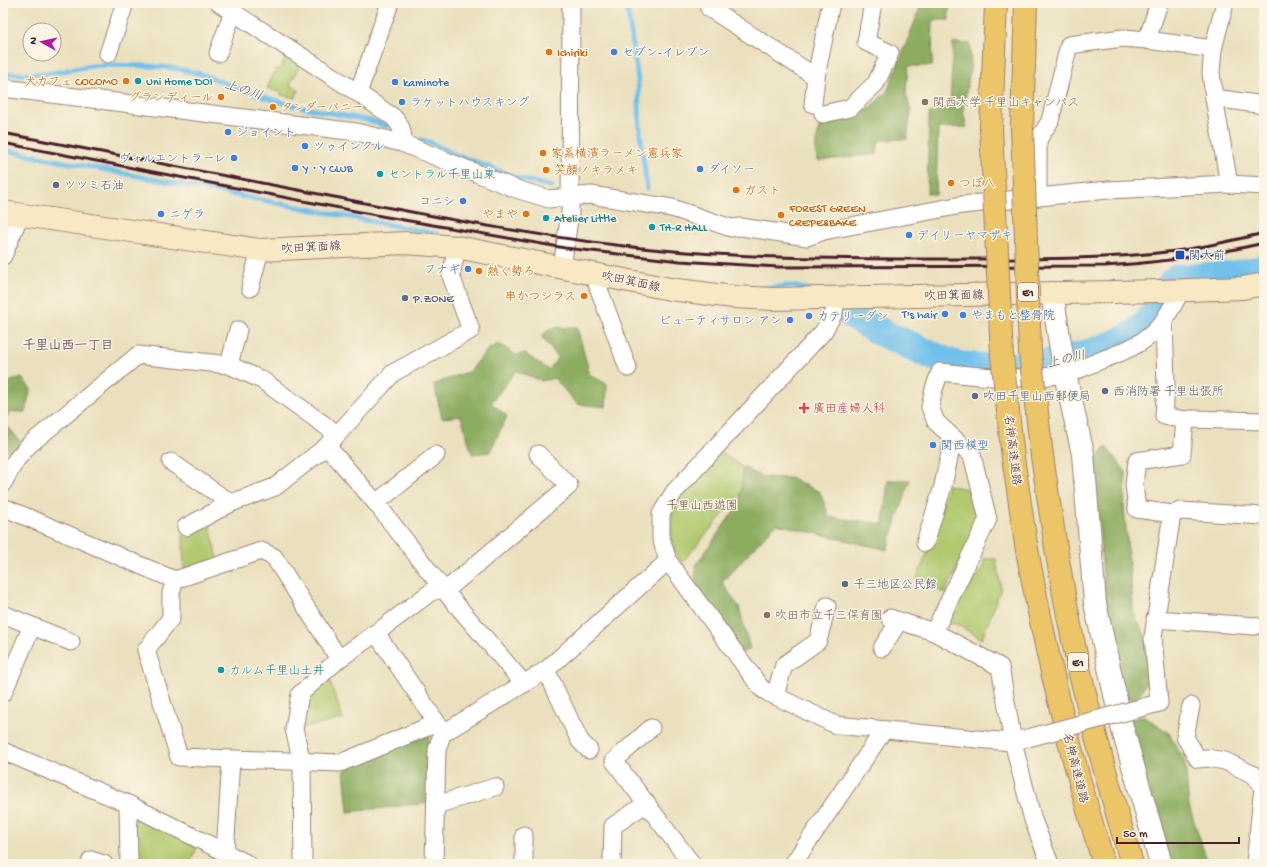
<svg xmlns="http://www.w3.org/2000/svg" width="1267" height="867" font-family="'Gochi Hand','Klee One',sans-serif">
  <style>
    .green { fill: #b0c96e; stroke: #7d744c }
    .forest { fill: #8cad61; stroke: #6b6646 }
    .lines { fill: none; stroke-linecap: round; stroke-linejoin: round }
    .stream { stroke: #70c0eb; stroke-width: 5 }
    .river { stroke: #70c0eb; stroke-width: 29 }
    .minor-casing { stroke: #9a8074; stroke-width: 19 }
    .tertiary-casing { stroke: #9a8074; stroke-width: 24 }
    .secondary-casing { stroke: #9a8074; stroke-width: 24 }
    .motorway-casing { stroke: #9a8074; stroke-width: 24 }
    .minor { stroke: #fff; stroke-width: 17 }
    .tertiary { stroke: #fff; stroke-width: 22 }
    .secondary { stroke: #f8e8c3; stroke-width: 22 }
    .motorway { stroke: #edc569; stroke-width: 22 }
    .rail { stroke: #4a1f2b; stroke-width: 3 }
    .minor-bridge-casing { stroke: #9a8074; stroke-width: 19; stroke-linecap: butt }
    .motorway-bridge-casing { stroke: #9a8074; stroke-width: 24; stroke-linecap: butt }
    .minor-bridge { stroke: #fff; stroke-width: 17 }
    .motorway-bridge { stroke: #edc569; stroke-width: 22 }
    .food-dot { fill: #e8710a; stroke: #fcf5e5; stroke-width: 1.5 }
    .shop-dot { fill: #3f7fe0; stroke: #fcf5e5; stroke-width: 1.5 }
    .culture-dot { fill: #0f9aa8; stroke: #fcf5e5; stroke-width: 1.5 }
    .education-dot { fill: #8d6e63; stroke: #fcf5e5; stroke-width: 1.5 }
    .service-dot { fill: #5c6f8a; stroke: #fcf5e5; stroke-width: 1.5 }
    .transit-dot { fill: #1a4fb4; stroke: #fcf5e5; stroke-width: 1.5 }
    .health-dot { fill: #e0444e; stroke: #fcf5e5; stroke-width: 1.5 }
    .labels { text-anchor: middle; stroke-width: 3; stroke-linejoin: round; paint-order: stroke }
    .shield { fill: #fcf5e5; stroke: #7f5f63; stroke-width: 1 }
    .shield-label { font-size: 11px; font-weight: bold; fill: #4a1f2b }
    .food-label { font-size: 12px; fill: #c56008; stroke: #fcf5e5; text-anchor: start }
    .shop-label { font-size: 12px; fill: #366cbe; stroke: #fcf5e5; text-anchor: start }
    .culture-label { font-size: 12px; fill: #0d838f; stroke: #fcf5e5; text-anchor: start }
    .education-label { font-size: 12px; fill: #785e54; stroke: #fcf5e5; text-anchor: start }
    .service-label { font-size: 12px; fill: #4e5e75; stroke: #fcf5e5; text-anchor: start }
    .street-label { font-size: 12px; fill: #4a1f2b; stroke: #fcf5e5 }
    .transit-label { font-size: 12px; fill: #164399; stroke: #fcf5e5; text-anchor: start }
    .health-label { font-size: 12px; fill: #be3a42; stroke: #fcf5e5; text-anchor: start }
    .park-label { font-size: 12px; fill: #69523f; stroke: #fcf5e5 }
    .water-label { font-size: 13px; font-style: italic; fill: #554f65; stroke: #fcf5e5 }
    .neighbourhood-label { font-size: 13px; font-weight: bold; fill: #764c5e; stroke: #fcf5e5 }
  </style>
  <rect width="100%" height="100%" fill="#fcf5e5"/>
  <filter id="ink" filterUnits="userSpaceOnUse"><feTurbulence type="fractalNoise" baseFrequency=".025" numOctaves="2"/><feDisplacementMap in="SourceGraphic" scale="8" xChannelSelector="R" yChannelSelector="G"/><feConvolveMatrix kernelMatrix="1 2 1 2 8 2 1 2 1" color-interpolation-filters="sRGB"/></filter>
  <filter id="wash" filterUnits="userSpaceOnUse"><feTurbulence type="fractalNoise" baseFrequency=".012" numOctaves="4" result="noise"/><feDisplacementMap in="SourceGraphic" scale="16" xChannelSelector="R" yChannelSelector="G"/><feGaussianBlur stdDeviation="0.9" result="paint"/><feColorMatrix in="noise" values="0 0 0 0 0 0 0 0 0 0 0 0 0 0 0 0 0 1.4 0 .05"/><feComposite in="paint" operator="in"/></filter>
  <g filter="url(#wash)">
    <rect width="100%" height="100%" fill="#eae0bd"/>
    <g class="green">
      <path d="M284 53 301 63 290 85 299 90 295 98 281 95V93L267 88 276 69 279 70 285 59 282 57Z"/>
      <path d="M721 452 755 476 682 563 674 550 671 533 672 514 681 494Z"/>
      <path d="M948 485 972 490 980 522 945 593 916 580 935 534Z"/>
      <path d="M209 522 218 559 184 571 183 535Z"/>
      <path d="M984 559H996L1001 588 982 639 956 624 945 623 961 588 968 590 984 566Z"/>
      <path d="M329 678 343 719 303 728 306 699Z"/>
      <path d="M135 819H142L197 847 190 864H139C142 849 131 834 135 819Z"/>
    </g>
    <g class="forest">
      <path d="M922 3H949V20H933L932 66H908L906 94 911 112 907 139 879 140 877 154 818 161 815 151 819 126 859 117 887 92Z"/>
      <path d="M953 43 970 44 971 64 963 111 967 127 938 128 936 195 927 193 929 113 950 107Z"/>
      <path d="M577 327 590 375 607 384 606 407 577 404 554 378 542 381 516 371 491 403 507 416 490 452 472 454 461 416 442 418 434 384 470 371 488 349 499 344 516 355 524 353 549 370 558 357 541 336 552 328Z"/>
      <path d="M21 377 31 389 25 412H12L3 421 21 442 9 452 3 447V387L9 382Z"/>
      <path d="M1106 447 1126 472 1124 507 1134 615 1145 635 1150 677 1137 698 1124 700 1105 600 1094 461Z"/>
      <path d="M743 467 762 477 790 478 820 492 829 517 883 524 888 480H910L887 550 776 524 722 582 739 607 750 649 742 653 694 585 696 565 740 502Z"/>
      <path d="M1144 716 1169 733 1185 762 1189 806 1208 864H1170L1129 720Z"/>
      <path d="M429 735 427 803 348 812 344 770Z"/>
    </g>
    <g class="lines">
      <g class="stream">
        <path d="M624 3 628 13 638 80 640 131 647 188"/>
        <path d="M3 74H46L91 66 106 65 149 66 174 68 201 74 260 96 291 105 371 121 387 126"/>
        <path d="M421 140 429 142 450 152 518 178 553 187"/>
        <path d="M3 150 437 234"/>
        <path d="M763 288 791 286 807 289"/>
      </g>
      <path class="river" d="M848 312 878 331 949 363 962 366 988 368 1044 364C1053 361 1061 360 1071 358 1094 353 1126 342 1144 326 1158 315 1165 285 1177 279L1234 275 1264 269"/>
    </g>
  </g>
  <g filter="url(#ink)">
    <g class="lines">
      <defs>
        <g id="minor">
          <path d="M219 3 358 93 393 117C401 125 404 132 402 143"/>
          <path d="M708 3 709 8 816 77 831 3"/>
          <path d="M1225 3 1213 49 1211 73 1214 98 1264 105"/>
          <path d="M1147 40 1213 49"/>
          <path d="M218 53 233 12"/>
          <path d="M108 54 125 3"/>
          <path d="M3 88 356 132 402 143 516 189 549 199 591 195 672 208 731 228 741 227 807 237 824 231 962 205 1038 197 1108 190 1229 184 1264 186"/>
          <path d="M358 93 390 3"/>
          <path d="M1214 98 1229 184"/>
          <path d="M813 104 816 77"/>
          <path d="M823 114 850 108 876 83 890 53 866 42 873 3"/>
          <path d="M1038 197V140L1050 121 1069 45 1123 38 1147 40 1159 3"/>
          <path d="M3 256 20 215"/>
          <path d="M562 267 570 213 571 3"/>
          <path d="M593 273 628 368"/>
          <path d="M250 288 260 250"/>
          <path d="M836 297 834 313 823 332 674 492 661 514V538L668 561 761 688 767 692 836 725 987 740 1013 742 1023 739"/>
          <path d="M229 365 238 330"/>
          <path d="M1185 420 1192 419 1264 421"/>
          <path d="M327 446 376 503 443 589 524 684"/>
          <path d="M171 462 231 503"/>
          <path d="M3 483 16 460 29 445 138 355 229 365 262 380 337 434"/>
          <path d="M376 503 436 455"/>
          <path d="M3 507 175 580 261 551 274 557 339 659"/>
          <path d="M1172 514 1181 511 1264 516"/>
          <path d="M186 527 231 503 275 487 327 446 393 373 471 330 451 276 457 247"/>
          <path d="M925 543 943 486 953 438"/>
          <path d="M175 580 171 593V618L146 650 179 757 340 763 437 723"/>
          <path d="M3 614 71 642"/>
          <path d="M890 618 934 632"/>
          <path d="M1155 619 1255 626"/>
          <path d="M376 633 437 723 442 734 437 750 434 864"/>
          <path d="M882 648 899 621"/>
          <path d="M546 670 580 741 589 750"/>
          <path d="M3 693 32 626"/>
          <path d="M775 695 784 665 818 641 827 606"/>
          <path d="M1191 706 1185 737 1198 759 1207 758 1225 761 1254 775 1264 787"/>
          <path d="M1144 707 1159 703 1153 637 1172 514 1137 509 1134 485 1137 461 1182 454 1185 420 1164 416 1166 385 1164 321"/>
          <path d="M651 728 614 761 692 864"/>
          <path d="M442 734 546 670 668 561"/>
          <path d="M3 751 128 804 248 864"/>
          <path d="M128 804 129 864"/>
          <path d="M436 805 495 787"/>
          <path d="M225 853 231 760"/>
          <path d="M90 864 91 860 104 864"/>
          <path d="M303 864 302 762 294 729 300 694 339 659 376 633 431 592 451 586 569 486 538 454"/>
          <path d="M524 864V835"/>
          <path d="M612 864 613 826 647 803"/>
          <path d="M793 864 884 730"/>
          <path d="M1050 864 1033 820 1013 742 1000 667 934 632 988 519 972 455 936 422 930 407 934 389 940 372C981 376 1023 382 1064 374 1078 371 1093 363 1107 358 1123 352 1142 344 1155 331 1166 320 1173 305 1181 291"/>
          <path d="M1255 864 1263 787"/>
        </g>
        <path id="tertiary" d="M1052 293 1065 374 1083 454 1095 603 1122 727 1161 864"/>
        <path id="secondary" d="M3 212 260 250 406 243 457 247 670 289 733 297 773 299 1161 291 1243 288 1264 284"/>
        <g id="motorway">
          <path d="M1022 127 1026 3"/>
          <path d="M991 128 996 3"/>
          <path d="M1042 456C1053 530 1064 604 1081 677 1096 740 1113 802 1132 864"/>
          <path d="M1013 458C1018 488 1022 519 1027 550 1046 656 1072 761 1104 864"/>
        </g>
      </defs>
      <use href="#minor" class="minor-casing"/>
      <use href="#tertiary" class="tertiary-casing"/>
      <use href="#secondary" class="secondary-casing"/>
      <use href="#motorway" class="motorway-casing"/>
      <use href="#minor" class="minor"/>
      <use href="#tertiary" class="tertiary"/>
      <use href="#secondary" class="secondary"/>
      <use href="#motorway" class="motorway"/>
      <g class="rail">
        <path d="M3 133C110 154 217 174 324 195 432 216 541 238 652 249 752 259 852 259 952 259 1027 259 1102 260 1176 251 1206 247 1235 240 1264 233"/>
        <path d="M3 143 381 216 565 248 680 261 779 267 1105 266C1159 263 1212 255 1264 243"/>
      </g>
      <defs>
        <path id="minor-bridge" d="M1028 738 1144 707"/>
        <g id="motorway-bridge">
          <path d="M1022 127 1030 352 1042 456"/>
          <path d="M991 128 1002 356 1013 458"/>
        </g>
      </defs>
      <use href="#minor-bridge" class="minor-bridge-casing"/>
      <use href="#motorway-bridge" class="motorway-bridge-casing"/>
      <use href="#minor-bridge" class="minor-bridge"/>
      <use href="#motorway-bridge" class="motorway-bridge"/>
    </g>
  </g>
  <g class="food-dot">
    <circle cx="549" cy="52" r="4"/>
    <circle cx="126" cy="81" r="4"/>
    <circle cx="221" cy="97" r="4"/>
    <circle cx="273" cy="107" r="4"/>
    <circle cx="543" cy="153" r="4"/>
    <circle cx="546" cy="170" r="4"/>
    <circle cx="951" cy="183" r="4"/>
    <circle cx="736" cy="190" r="4"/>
    <circle cx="526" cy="214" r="4"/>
    <circle cx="781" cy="215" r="4"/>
    <circle cx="479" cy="271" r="4"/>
    <circle cx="584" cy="296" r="4"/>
  </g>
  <g class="shop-dot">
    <circle cx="614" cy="52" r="4"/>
    <circle cx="395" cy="82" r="4"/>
    <circle cx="402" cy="102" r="4"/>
    <circle cx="228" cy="132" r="4"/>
    <circle cx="305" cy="146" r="4"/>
    <circle cx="234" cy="158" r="4"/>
    <circle cx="295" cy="168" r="4"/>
    <circle cx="700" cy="169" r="4"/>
    <circle cx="463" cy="201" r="4"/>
    <circle cx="161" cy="214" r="4"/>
    <circle cx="909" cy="235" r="4"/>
    <circle cx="468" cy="269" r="4"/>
    <circle cx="945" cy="314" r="4"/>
    <circle cx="963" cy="315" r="4"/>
    <circle cx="809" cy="316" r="4"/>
    <circle cx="790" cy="320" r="4"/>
    <circle cx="933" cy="445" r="4"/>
  </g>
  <g class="culture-dot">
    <circle cx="138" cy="81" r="4"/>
    <circle cx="380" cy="174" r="4"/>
    <circle cx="546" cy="218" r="4"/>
    <circle cx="652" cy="227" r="4"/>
    <circle cx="221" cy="670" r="4"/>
  </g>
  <g class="education-dot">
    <circle cx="925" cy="102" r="4"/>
    <circle cx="767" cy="615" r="4"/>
  </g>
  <g class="service-dot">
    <circle cx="56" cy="185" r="4"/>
    <circle cx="405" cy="298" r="4"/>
    <circle cx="1105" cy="391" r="4"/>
    <circle cx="975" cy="396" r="4"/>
    <circle cx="845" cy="584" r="4"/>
  </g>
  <rect class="transit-dot" x="1175" y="250" width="10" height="10" rx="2"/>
  <path class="health-dot" d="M802 402h4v4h4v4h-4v4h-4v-4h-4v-4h4z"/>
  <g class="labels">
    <g class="shield">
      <rect x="1018" y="283" width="20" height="18" rx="3"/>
      <rect x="1068" y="653" width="20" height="18" rx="3"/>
    </g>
    <g class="shield-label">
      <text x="1028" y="296">E1</text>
      <text x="1078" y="666">E1</text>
    </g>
    <g class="food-label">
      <text x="557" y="56">Ichiriki</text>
      <text x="118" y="85" text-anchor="end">犬カフェ COCOMO</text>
      <text x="213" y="101" text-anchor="end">グランディール</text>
      <text x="281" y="111">タンダーパニー</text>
      <text x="551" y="157">家系横濱ラーメン憲兵家</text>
      <text x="554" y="174">笑顔ノキラメキ</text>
      <text x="959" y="187">つぼ八</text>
      <text x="744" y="194">ガスト</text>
      <text x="789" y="212">FOREST GREEN<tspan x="789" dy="14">CREPE&amp;BAKE</tspan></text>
      <text x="518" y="218" text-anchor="end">やまや</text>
      <text x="487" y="275">熱く勢ろ</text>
      <text x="576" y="300" text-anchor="end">串かつシラス</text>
    </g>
    <g class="shop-label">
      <text x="622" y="56">セブン-イレブン</text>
      <text x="403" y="86">kaminote</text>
      <text x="410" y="106">ラケットハウスキング</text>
      <text x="236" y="136">ジョイント</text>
      <text x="313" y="150">ツゥインクル</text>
      <text x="226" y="162" text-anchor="end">ヴォルエントラーレ</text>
      <text x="303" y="172">Y・Y CLUB</text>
      <text x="708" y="173">ダイソー</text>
      <text x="455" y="205" text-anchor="end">コニシ</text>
      <text x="169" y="218">ニゲラ</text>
      <text x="917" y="239">デイリーヤマザキ</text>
      <text x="460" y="273" text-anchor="end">フナギ</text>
      <text x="937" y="318" text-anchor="end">T's hair</text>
      <text x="971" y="319">やまもと整骨院</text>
      <text x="817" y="320">カテリーダン</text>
      <text x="782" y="324" text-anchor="end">ビューティサロン アン</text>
      <text x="941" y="449">関西模型</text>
    </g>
    <g class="culture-label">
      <text x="146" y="85">Uni Home DOI</text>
      <text x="388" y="178">セントラル千里山東</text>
      <text x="554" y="222">Atelier Little</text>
      <text x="660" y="231">TH-R HALL</text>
      <text x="229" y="674">カルム千里山土井</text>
    </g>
    <g class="education-label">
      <text x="933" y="106">関西大学 千里山キャンパス</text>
      <text x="775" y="619">吹田市立千三保育園</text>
    </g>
    <g class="service-label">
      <text x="64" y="189">ツツミ石油</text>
      <text x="413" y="302">P.ZONE</text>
      <text x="1113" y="395">西消防署 千里出張所</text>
      <text x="983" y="400">吹田千里山西郵便局</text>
      <text x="853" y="588">千三地区公民館</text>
    </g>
    <g class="street-label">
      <text transform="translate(311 247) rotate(-3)" y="4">吹田箕面線</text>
      <text transform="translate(631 281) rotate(12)" y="4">吹田箕面線</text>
      <text transform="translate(954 295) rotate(-1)" y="4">吹田箕面線</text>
      <text transform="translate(1013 450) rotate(83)" y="4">名神高速道路</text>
      <text transform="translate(1076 768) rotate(76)" y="4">名神高速道路</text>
    </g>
    <g class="transit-label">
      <text x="1189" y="259">関大前</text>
    </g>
    <g class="health-label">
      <text x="813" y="412">廣田産婦人科</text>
    </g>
    <g class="park-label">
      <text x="702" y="509">千里山西遊園</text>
    </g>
    <g class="water-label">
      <text transform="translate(244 89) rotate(19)" y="5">上の川</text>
      <text transform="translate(1066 358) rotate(-14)" y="5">上の川</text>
    </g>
    <g class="neighbourhood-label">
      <text x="68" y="349">千里山西一丁目</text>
    </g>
  </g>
  <rect width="1267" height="867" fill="none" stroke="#fcf5e5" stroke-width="16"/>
  <g transform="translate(42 42) rotate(278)"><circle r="19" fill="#fcf5e5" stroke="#b59f9b"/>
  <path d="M0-3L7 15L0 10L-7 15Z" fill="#b5179e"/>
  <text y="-6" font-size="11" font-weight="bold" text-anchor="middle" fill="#4a1f2b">N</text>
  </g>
  <path d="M1117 837v6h122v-6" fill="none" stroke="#4a1f2b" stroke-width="2"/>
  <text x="1123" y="837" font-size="12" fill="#4a1f2b" stroke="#fcf5e5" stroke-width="3" paint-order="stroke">50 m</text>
</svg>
